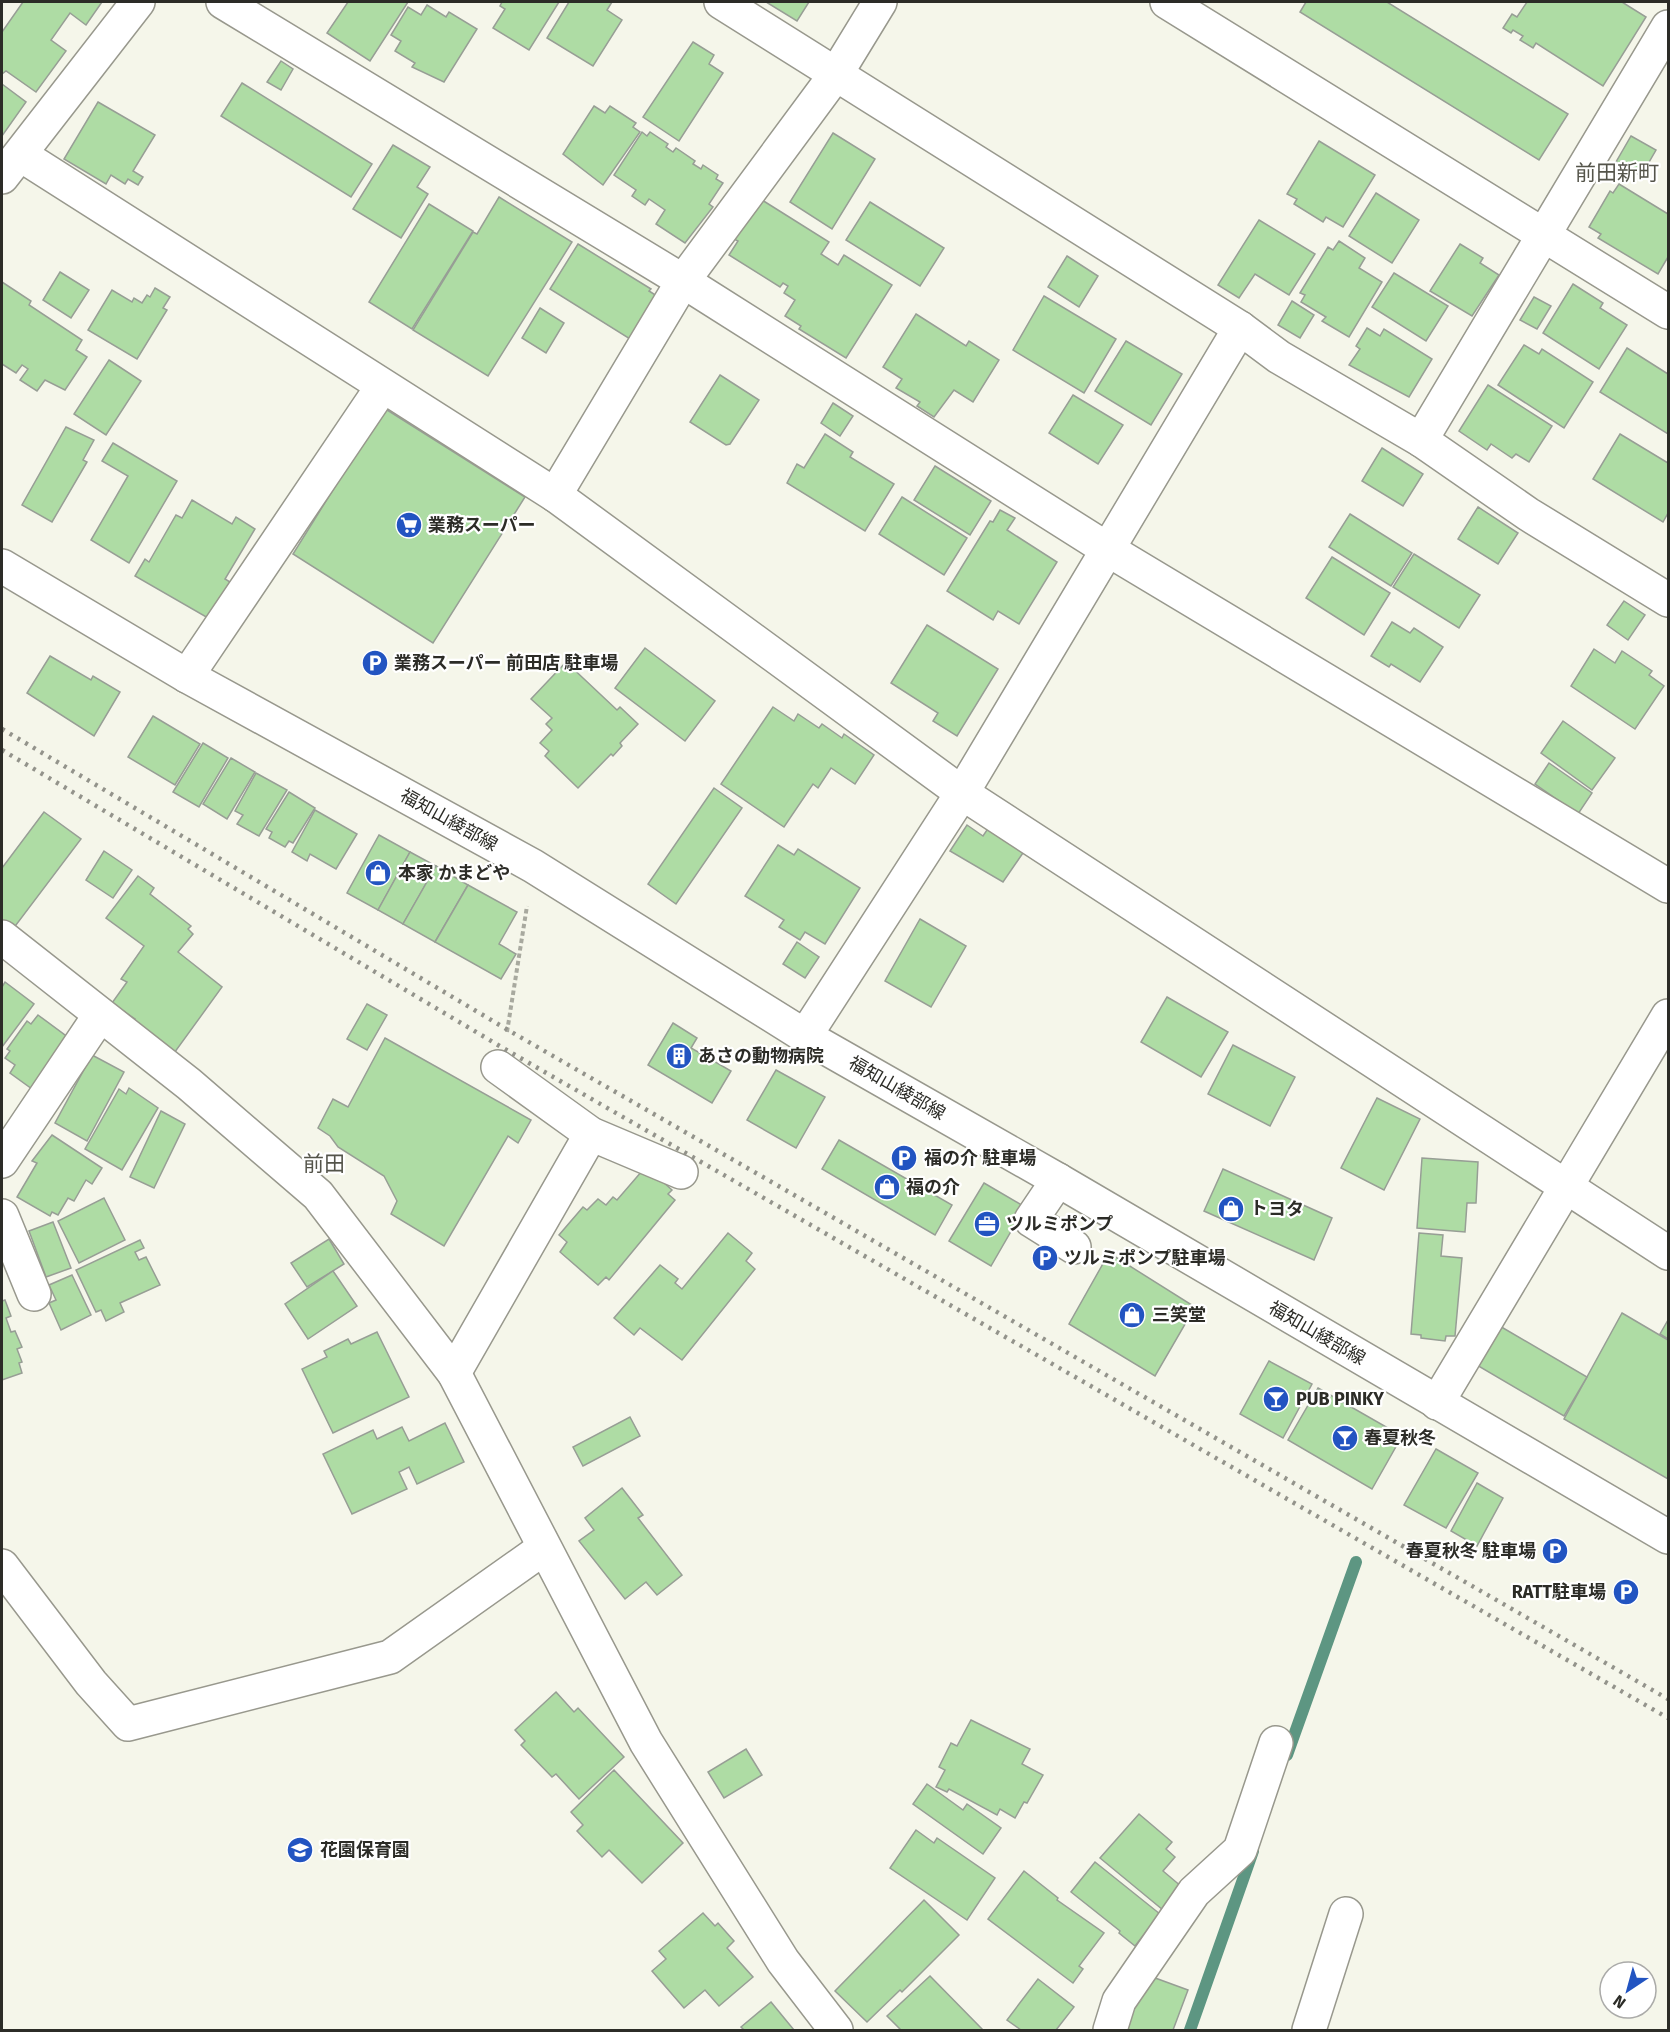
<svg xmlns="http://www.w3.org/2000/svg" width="1670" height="2032" font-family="'Fira Sans','Noto Sans JP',sans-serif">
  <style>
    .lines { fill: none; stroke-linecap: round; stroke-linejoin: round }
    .stream { stroke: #5d9682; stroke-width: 12 }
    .building { fill: #aedca4; stroke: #979e95; stroke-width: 1.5 }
    .minor-casing { stroke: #98988d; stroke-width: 36 }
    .major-casing { stroke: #98988d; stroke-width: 36 }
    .path { stroke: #a8a99f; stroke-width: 4; stroke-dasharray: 4.5 3; stroke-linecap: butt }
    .minor { stroke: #fff; stroke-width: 33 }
    .major { stroke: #fff; stroke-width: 33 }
    .rail { stroke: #93938b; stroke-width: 4.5; stroke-dasharray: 3 6; stroke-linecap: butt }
    .labels { text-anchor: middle; stroke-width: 4.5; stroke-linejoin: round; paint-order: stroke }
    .poi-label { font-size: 18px; font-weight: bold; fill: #2c2c27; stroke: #fff; text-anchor: start }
    .street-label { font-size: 18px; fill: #2c2c27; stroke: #fff }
    .quarter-label { font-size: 21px; fill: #54544a; stroke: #fff }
  </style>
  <rect width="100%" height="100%" fill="#f5f6ea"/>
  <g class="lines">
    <g class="stream">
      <path d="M1287 1755 1356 1562"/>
      <path d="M1190 2030 1253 1851"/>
    </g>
  </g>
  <g class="building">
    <path d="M23 2H102L86 25 70 13 51 40 66 51 36 92 6 71 2 74V32Z"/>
    <path d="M348 2H408L370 61 327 33Z"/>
    <path d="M502 2H559L529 50 493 28 505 9 500 6Z"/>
    <path d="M569 2H612L607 10 622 20 593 66 547 38Z"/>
    <path d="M766 2H809L797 21Z"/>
    <path d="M1306 2H1387L1568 114 1539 160 1300 12Z"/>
    <path d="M1527 2H1622L1646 17 1603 86 1536 43 1533 48 1520 40 1523 36 1513 30 1511 33 1503 28 1512 14 1517 17Z"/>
    <path d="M427 5 446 17 449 12 477 29 444 82 412 67 415 63 395 51 401 41 391 35 408 7 421 15Z"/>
    <path d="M693 42 714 55 709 64 723 73 679 141 643 117Z"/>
    <path d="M281 61 293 69 281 90 267 82Z"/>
    <path d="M242 83 372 164 351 197 221 116Z"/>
    <path d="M2 84 26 102 2 136Z"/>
    <path d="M98 102 155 135 133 171 143 177 138 185 128 179 125 184 111 175 106 184 64 159Z"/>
    <path d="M594 106 605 113 610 106 636 123 633 127 640 132 603 185 563 154Z"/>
    <path d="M642 132 647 136 650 132 668 144 666 147 673 152 676 148 695 161 693 164 701 169 703 165 718 175 716 179 723 183 709 204 713 207 685 243 656 224 665 210 649 199 645 205 632 196 636 190 614 175Z"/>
    <path d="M833 133 875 159 832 229 790 202Z"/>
    <path d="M1631 136 1656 150 1641 176 1616 162Z"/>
    <path d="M1319 141 1375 175 1343 227 1326 217 1323 222 1294 204 1297 199 1287 194Z"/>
    <path d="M393 145 430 167 417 187 428 194 401 238 353 209Z"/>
    <path d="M1619 184 1668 214V257L1658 274 1598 238 1601 234 1589 227 1610 191 1613 193Z"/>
    <path d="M1376 193 1419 220 1392 263 1349 236Z"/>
    <path d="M499 197 572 242 488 376 413 330 473 232 477 234Z"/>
    <path d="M762 200 829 242 821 254 838 265 844 255 892 285 846 358 799 329 801 326 785 316 795 300 784 293 788 286 783 283 780 287 729 255 738 241 732 238 751 207 756 210Z"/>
    <path d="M870 202 944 248 920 286 846 240Z"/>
    <path d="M429 204 473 231 412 329 369 302Z"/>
    <path d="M1259 220 1315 254 1289 295 1255 274 1239 298 1218 285Z"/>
    <path d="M1339 241 1365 258 1359 268 1382 282 1349 337 1322 321 1326 317 1301 302 1305 295 1300 293 1328 247 1333 250Z"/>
    <path d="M578 244 651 289 649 291 657 296 630 339 550 289Z"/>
    <path d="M1460 244 1483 258 1480 263 1499 275 1472 316 1430 291Z"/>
    <path d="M1067 256 1098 276 1079 307 1048 287Z"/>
    <path d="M60 272 89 290 71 318 43 300Z"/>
    <path d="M1394 273 1448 306 1426 341 1372 307Z"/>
    <path d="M2 282 31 301 29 305 82 340 76 350 87 357 65 390 45 380 37 391 20 380 28 369 22 365 16 373 2 364Z"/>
    <path d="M1573 284 1603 303 1600 308 1627 325 1599 369 1543 333Z"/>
    <path d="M155 288 170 297 163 308 167 310 137 359 88 330 112 290 132 302 134 298 142 303 147 295 150 297Z"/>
    <path d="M1044 296 1116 339 1084 393 1013 350Z"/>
    <path d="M1534 297 1551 306 1537 329 1520 320Z"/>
    <path d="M1292 301 1314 315 1300 338 1278 325Z"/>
    <path d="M540 308 564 323 546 353 522 338Z"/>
    <path d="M916 314 966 346 969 341 999 360 973 402 954 390 934 417 917 406 920 402 896 388 902 379 883 367Z"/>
    <path d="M1367 328 1380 336 1384 329 1432 359 1409 397 1349 365 1360 349 1356 346Z"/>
    <path d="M1126 341 1182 374 1151 425 1095 391Z"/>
    <path d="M1524 345 1539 354 1542 349 1593 382 1564 428 1498 385Z"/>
    <path d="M1627 348 1668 374V434L1600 392Z"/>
    <path d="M109 360 141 381 106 435 74 414Z"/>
    <path d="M720 375 759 400 730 444 726 445 690 422Z"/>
    <path d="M1488 385 1552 426 1529 462 1516 454 1512 458 1491 444 1487 450 1459 431Z"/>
    <path d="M1073 395 1123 425 1098 464 1049 433Z"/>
    <path d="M833 403 853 416 840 436 821 423Z"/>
    <path d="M384 408 525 497 433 643 293 554Z"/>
    <path d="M66 427 94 440 83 460 87 462 52 522 22 505Z"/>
    <path d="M825 434 853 452 850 457 894 484 865 531 787 483 797 464 804 468Z"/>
    <path d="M1620 434 1668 463V513L1663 522 1593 479Z"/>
    <path d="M113 443 177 481 129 563 91 540 128 476 102 461Z"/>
    <path d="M1382 448 1423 474 1403 506 1362 481Z"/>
    <path d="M935 466 991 501 970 535 914 500Z"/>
    <path d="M902 497 967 538 944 575 879 534Z"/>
    <path d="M192 500 232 524 236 517 255 529 225 579 230 582 208 618 135 576 145 559 149 562 176 515 182 518Z"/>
    <path d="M1478 507 1518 533 1498 564 1458 539Z"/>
    <path d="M1000 510 1015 518 1007 530 1057 562 1019 624 998 611 993 620 947 591 990 521 993 522Z"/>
    <path d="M1350 514 1412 553 1391 586 1329 547Z"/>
    <path d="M1414 554 1480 595 1459 628 1393 587Z"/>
    <path d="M1332 557 1390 593 1364 635 1306 598Z"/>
    <path d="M1624 601 1645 615 1628 640 1607 625Z"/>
    <path d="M1392 622 1410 633 1414 628 1443 647 1420 682 1391 664 1389 667 1371 656Z"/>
    <path d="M927 625 998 669 957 736 933 721 938 713 891 683Z"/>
    <path d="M645 648 715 701 685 741 615 688Z"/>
    <path d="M1594 649 1615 663 1622 651 1652 671 1649 675 1664 686 1635 729 1571 686Z"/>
    <path d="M50 656 91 680 93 676 120 692 94 736 27 693Z"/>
    <path d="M566 662 617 710 620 707 638 724 620 743 622 746 613 756 611 754 578 788 545 756 549 751 540 743 552 730 546 724 552 718 531 699Z"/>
    <path d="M773 707 794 721 798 714 819 728 822 724 842 738 844 734 874 755 855 784 831 768 818 788 813 784 784 827 721 784Z"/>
    <path d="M153 716 200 744 175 785 128 757Z"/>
    <path d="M1563 721 1615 758 1592 790 1541 753Z"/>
    <path d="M203 743 228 758 199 807 173 792Z"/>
    <path d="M231 758 255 772 227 819 203 804Z"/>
    <path d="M1549 763 1592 793 1578 814 1535 784Z"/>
    <path d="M256 773 287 790 259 836 237 824 243 815 235 811Z"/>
    <path d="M714 788 742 808 676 904 648 884Z"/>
    <path d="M289 792 315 808 293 843 289 841 285 847 269 838 272 832 266 829Z"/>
    <path d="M315 810 357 834 336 869 310 854 307 861 292 852Z"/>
    <path d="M44 812 81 839 13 929 2 920V868Z"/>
    <path d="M967 825 983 836 989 827 1025 850 1003 882 950 851Z"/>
    <path d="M379 835 410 852 378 910 347 893Z"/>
    <path d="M778 845 794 855 798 849 860 888 825 944 805 932 800 940 779 927 784 920 745 896Z"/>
    <path d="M104 851 132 870 113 898 86 880Z"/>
    <path d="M410 852 436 866 403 924 378 910Z"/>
    <path d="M436 866 468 885 435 942 403 924Z"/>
    <path d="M138 876 154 888 150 894 191 926 188 929 193 934 178 952 222 987 172 1056 131 1025 135 1019 112 1003 127 982 121 979 144 946 106 918Z"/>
    <path d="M468 885 517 912 499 944 516 954 501 979 435 942Z"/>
    <path d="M920 919 966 946 931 1007 885 981Z"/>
    <path d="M797 942 819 957 805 978 783 964Z"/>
    <path d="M5 982 34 1004 2 1047V987Z"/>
    <path d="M1167 997 1228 1032 1201 1077 1141 1042Z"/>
    <path d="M367 1004 387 1015 367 1050 347 1039Z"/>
    <path d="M38 1015 69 1038 32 1089 10 1073 15 1065 5 1058 10 1051 7 1049 27 1021 31 1024Z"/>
    <path d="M673 1023 697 1038 691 1048 731 1071 712 1103 648 1065Z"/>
    <path d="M385 1038 531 1120 518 1143 508 1136 444 1246 391 1214 397 1201 384 1176 338 1147 330 1136 318 1128 333 1099 348 1107Z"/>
    <path d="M1233 1045 1295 1077 1270 1126 1208 1094Z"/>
    <path d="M92 1055 124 1072 87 1141 55 1123Z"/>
    <path d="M776 1070 825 1097 796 1148 747 1120Z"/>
    <path d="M129 1088 158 1108 122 1170 85 1149 119 1089 126 1094Z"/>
    <path d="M1377 1098 1420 1119 1384 1190 1341 1168Z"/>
    <path d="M161 1111 185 1124 154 1188 130 1177Z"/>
    <path d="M52 1135 102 1168 92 1184 86 1180 74 1201 68 1198 58 1215 52 1212 50 1216 17 1197 37 1163 32 1161Z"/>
    <path d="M839 1140 952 1205 935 1235 822 1169Z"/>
    <path d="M1422 1158 1478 1162 1476 1203H1467L1465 1232 1417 1228Z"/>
    <path d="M1223 1169 1332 1218 1314 1260 1204 1211Z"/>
    <path d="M642 1171 652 1172 672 1190 668 1194 675 1200 609 1280 606 1277 598 1285 560 1252 567 1242 559 1235 583 1207 587 1210 598 1199 606 1205 613 1197 617 1200Z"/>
    <path d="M984 1183 1025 1207 991 1266 949 1241Z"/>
    <path d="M104 1198 125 1240 79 1263 58 1221Z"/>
    <path d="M53 1222 71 1268 46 1277 29 1231Z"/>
    <path d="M728 1233 752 1253 746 1261 755 1269 682 1360 640 1328 634 1335 614 1318 660 1265 678 1279 675 1283 682 1289Z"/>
    <path d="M1419 1233 1443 1235 1441 1256 1462 1258 1455 1336H1446L1445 1341 1421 1338V1335L1411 1334Z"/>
    <path d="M329 1239 344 1264 307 1287 291 1263Z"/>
    <path d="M140 1240 144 1248 135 1252 139 1260 146 1257 160 1285 120 1303 124 1312 106 1321 101 1310 96 1312 76 1270Z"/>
    <path d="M1109 1253 1195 1307 1155 1376 1069 1324Z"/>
    <path d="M333 1271 357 1306 308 1339 285 1304Z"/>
    <path d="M72 1275 91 1315 61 1330 49 1303 56 1300 49 1285Z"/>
    <path d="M5 1300 11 1316 6 1318 11 1332 15 1331 22 1347 17 1349 22 1362 19 1363 22 1373 2 1380V1301Z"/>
    <path d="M1622 1313 1668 1340V1479L1564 1419Z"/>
    <path d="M1668 1320V1339L1660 1334Z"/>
    <path d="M1498 1325 1587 1377 1564 1416 1475 1364Z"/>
    <path d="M377 1332 409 1397 333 1433 302 1369 327 1357 324 1351 348 1339 351 1344Z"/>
    <path d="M1269 1361 1312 1384 1283 1438 1240 1414Z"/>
    <path d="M1318 1388 1402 1436 1372 1489 1288 1440Z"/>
    <path d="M630 1417 640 1436 583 1466 573 1447Z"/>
    <path d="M445 1423 464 1462 417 1484 409 1467 399 1472 407 1489 352 1514 323 1454 373 1430 377 1439 402 1427 409 1441Z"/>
    <path d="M1436 1449 1478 1473 1446 1528 1404 1505Z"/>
    <path d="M1477 1483 1503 1498 1477 1546 1451 1531Z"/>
    <path d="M622 1488 643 1515 638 1518 682 1575 657 1595 646 1582 625 1599 579 1541 594 1530 585 1518Z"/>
    <path d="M556 1692 574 1712 578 1708 624 1757 579 1799 556 1774 552 1777 521 1745 525 1741 515 1730Z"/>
    <path d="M971 1720 1030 1749 1022 1764 1043 1775 1027 1803 1024 1802 1015 1818 1000 1809 997 1815 949 1789 947 1792 936 1787 945 1770 939 1767 951 1743 957 1746Z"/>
    <path d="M746 1749 762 1775 724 1798 708 1772Z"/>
    <path d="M614 1770 683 1843 642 1883 609 1850 602 1857 577 1831 583 1825 571 1812Z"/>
    <path d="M927 1784 963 1810 967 1804 1001 1828 983 1854 913 1804Z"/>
    <path d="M1139 1814 1172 1842 1166 1849 1175 1857 1163 1871 1182 1887 1163 1910 1100 1858Z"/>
    <path d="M916 1830 934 1843 937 1838 995 1878 967 1920 890 1868Z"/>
    <path d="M1095 1862 1160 1914 1135 1946 1119 1933 1120 1931 1071 1892Z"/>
    <path d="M1024 1871 1058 1898 1057 1900 1104 1933 1079 1966 1083 1969 1073 1983 988 1919Z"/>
    <path d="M924 1900 959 1935 902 1992 900 1990 867 2022 835 1991Z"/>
    <path d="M703 1913 715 1926 718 1923 734 1941 727 1948 753 1977 719 2006 705 1990 684 2008 652 1971 666 1959 659 1951Z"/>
    <path d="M1147 1975 1188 1990 1173 2030H1126Z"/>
    <path d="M930 1976 983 2030H901L887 2016Z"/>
    <path d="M1038 1979 1074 2007 1056 2030H1021L1007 2020Z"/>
    <path d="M771 2002 794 2030H744L741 2027Z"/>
  </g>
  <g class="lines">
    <defs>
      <g id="minor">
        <path d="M223 2 683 281 1107 549 1668 886"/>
        <path d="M721 2 1240 328 1279 357 1421 440 1528 514 1668 600"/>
        <path d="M1167 2 1668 312"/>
        <path d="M21 155 555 495 962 793 1668 1253"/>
        <path d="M2 177 138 2"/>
        <path d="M1421 440 1668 27"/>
        <path d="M555 495 683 281 836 74 880 2"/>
        <path d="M187 676 382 387"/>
        <path d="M2 937 189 1084 318 1195 454 1373 646 1742 783 1961 836 2030"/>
        <path d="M805 1036 962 793 1240 328"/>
        <path d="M498 1067 591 1134 681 1172"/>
        <path d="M2 1161 100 1015"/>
        <path d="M1058 1180 1031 1220 1074 1247"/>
        <path d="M2 1216 34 1294"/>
        <path d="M454 1373 591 1134"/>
        <path d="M1437 1403 1668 1016"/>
        <path d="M2 1566 91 1683 128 1724 390 1657 544 1548"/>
        <path d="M1110 2030 1119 2001 1194 1892 1240 1850 1276 1743"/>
        <path d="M1309 2030 1346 1914"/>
      </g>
      <path id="major" d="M2 566 187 676 533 866 805 1036 1058 1180 1668 1537"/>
    </defs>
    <use href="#minor" class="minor-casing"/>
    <use href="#major" class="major-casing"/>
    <path class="path" d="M507 1032 527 906"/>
    <use href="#minor" class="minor"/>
    <use href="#major" class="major"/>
    <g class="rail">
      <path d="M2 729 508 1030 1668 1699"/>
      <path d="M2 750 503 1048 1668 1718"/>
    </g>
  </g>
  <defs>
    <symbol id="supermarket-disc" viewBox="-11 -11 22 22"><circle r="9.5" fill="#2254c1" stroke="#fff"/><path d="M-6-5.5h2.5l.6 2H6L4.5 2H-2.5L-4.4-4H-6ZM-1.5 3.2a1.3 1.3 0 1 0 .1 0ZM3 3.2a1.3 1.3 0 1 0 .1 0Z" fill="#fff"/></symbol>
    <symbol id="parking-disc" viewBox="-11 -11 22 22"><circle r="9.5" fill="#2254c1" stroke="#fff"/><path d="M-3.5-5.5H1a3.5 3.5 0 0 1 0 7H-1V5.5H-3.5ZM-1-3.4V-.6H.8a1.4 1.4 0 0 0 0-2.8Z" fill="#fff"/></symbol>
    <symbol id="shop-disc" viewBox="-11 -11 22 22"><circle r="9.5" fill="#2254c1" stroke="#fff"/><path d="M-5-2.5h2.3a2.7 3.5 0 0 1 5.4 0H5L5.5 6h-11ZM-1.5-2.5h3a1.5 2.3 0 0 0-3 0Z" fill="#fff"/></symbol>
    <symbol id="building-disc" viewBox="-11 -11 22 22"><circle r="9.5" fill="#2254c1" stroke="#fff"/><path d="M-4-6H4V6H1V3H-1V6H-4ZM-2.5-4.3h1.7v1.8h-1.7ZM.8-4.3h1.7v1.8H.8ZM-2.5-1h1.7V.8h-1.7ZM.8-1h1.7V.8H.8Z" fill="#fff"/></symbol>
    <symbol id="office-disc" viewBox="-11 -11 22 22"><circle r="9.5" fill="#2254c1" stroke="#fff"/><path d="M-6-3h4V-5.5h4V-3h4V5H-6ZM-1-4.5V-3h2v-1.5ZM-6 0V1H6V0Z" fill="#fff"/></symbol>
    <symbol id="bar-disc" viewBox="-11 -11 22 22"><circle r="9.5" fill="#2254c1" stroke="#fff"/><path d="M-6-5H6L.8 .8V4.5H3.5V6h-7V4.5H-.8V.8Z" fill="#fff"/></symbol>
    <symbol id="school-disc" viewBox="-11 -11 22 22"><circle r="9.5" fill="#2254c1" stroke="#fff"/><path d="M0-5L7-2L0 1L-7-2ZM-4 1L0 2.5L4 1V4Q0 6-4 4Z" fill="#fff"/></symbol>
  </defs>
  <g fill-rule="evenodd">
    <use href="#supermarket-disc" x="394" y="510" width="30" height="30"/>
    <use href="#parking-disc" x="360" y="648" width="30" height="30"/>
    <use href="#shop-disc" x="363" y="858" width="30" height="30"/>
    <use href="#building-disc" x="664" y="1041" width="30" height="30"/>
    <use href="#parking-disc" x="889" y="1143" width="30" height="30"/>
    <use href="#shop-disc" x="872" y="1172" width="30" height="30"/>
    <use href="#shop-disc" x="1216" y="1194" width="30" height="30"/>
    <use href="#office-disc" x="972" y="1209" width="30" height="30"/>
    <use href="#parking-disc" x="1030" y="1243" width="30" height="30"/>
    <use href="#shop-disc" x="1117" y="1300" width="30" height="30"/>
    <use href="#bar-disc" x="1261" y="1384" width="30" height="30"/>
    <use href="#bar-disc" x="1330" y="1423" width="30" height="30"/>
    <use href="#parking-disc" x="1540" y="1536" width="30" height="30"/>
    <use href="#parking-disc" x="1611" y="1577" width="30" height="30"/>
    <use href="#school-disc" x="285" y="1835" width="30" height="30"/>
  </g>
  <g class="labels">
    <g class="poi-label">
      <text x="428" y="531">業務スーパー</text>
      <text x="394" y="669">業務スーパー 前田店 駐車場</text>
      <text x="398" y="879">本家 かまどや</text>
      <text x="698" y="1062">あさの動物病院</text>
      <text x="924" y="1164">福の介 駐車場</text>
      <text x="906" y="1193">福の介</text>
      <text x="1250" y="1215">トヨタ</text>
      <text x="1006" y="1230">ツルミポンプ</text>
      <text x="1064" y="1264">ツルミポンプ駐車場</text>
      <text x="1152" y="1321">三笑堂</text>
      <text x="1296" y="1405">PUB PINKY</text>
      <text x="1364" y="1444">春夏秋冬</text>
      <text x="1536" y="1557" text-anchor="end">春夏秋冬 駐車場</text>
      <text x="1606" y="1598" text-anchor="end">RATT駐車場</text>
      <text x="320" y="1856">花園保育園</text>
    </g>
    <g class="street-label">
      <text transform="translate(449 820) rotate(29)" y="6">福知山綾部線</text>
      <text transform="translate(897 1088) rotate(30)" y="6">福知山綾部線</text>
      <text transform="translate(1317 1333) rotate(30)" y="6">福知山綾部線</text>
    </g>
    <g class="quarter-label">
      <text x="1617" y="180">前田新町</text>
      <text x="324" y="1171">前田</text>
    </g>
  </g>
  <rect width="1670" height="2032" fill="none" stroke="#2c2c27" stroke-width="6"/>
  <g transform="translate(1628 1990) rotate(216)"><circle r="28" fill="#ffffff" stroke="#ababa9" stroke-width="1.5"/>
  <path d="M0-4.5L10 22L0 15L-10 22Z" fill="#2254c1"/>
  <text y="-9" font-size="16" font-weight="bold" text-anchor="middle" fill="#2c2c27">N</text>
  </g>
</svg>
